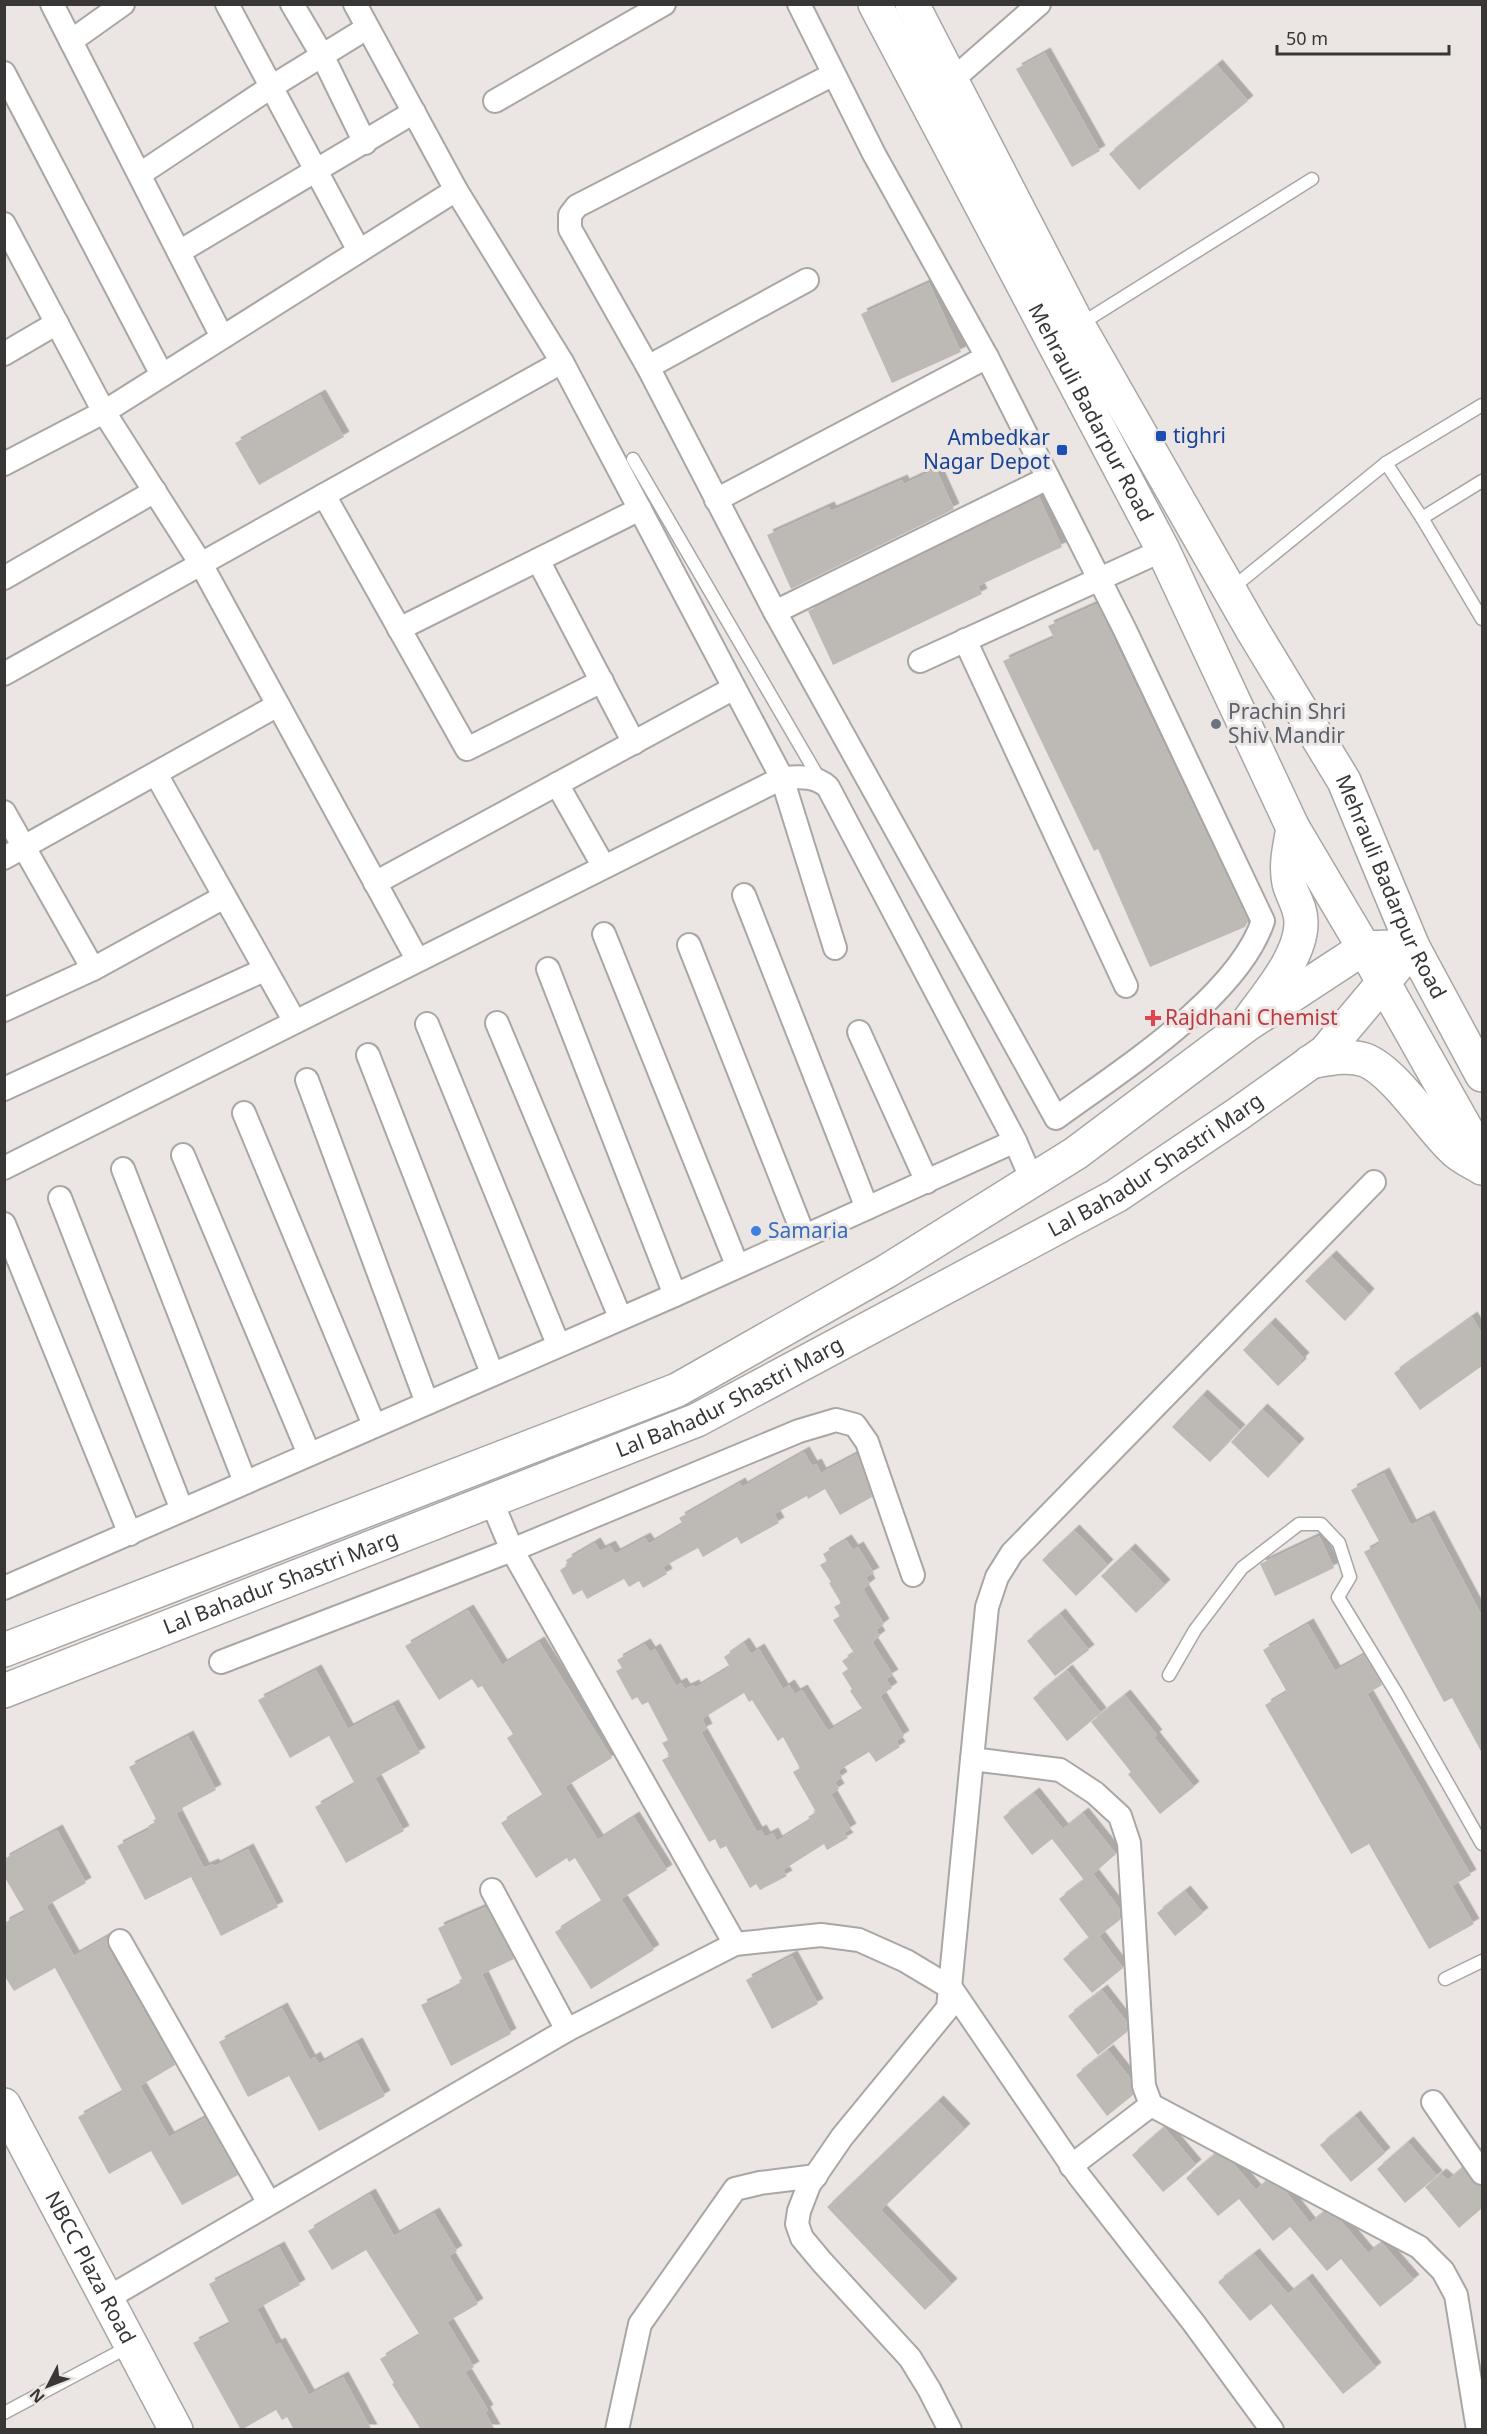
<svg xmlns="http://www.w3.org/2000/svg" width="1487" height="2434" font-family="'Noto Sans',sans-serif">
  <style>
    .building { fill: #bdbab6; fill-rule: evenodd; filter: url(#shadow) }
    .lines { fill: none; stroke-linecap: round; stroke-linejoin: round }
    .lane-casing { stroke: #aaa6a3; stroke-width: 15 }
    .street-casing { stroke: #aaa6a3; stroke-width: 26 }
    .secondary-casing { stroke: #aaa6a3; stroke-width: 36 }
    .primary-casing { stroke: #aaa6a3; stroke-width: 36 }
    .lane { stroke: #fff; stroke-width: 12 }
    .street { stroke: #fff; stroke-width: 22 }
    .secondary { stroke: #fff; stroke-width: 33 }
    .primary { stroke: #fff; stroke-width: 33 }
    .transit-dot { fill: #1a4fb4; stroke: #ebe6e3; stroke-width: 2 }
    .worship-dot { fill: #6b7280; stroke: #ebe6e3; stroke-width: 2 }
    .health-dot { fill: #e0444e; stroke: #ebe6e3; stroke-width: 2 }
    .shop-dot { fill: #3f7fe0; stroke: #ebe6e3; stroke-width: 2 }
    .labels { text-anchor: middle; stroke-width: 6; stroke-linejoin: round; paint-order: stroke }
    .street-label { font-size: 21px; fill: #383736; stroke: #ebe6e3 }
    .transit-label { font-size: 21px; fill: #164399; stroke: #ebe6e3; text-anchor: start }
    .worship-label { font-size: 21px; fill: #5b616d; stroke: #ebe6e3; text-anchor: start }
    .health-label { font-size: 21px; fill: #be3a42; stroke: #ebe6e3; text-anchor: start }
    .shop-label { font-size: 21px; fill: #366cbe; stroke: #ebe6e3; text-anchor: start }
  </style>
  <defs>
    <filter id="shadow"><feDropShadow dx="5.5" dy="-5.5" stdDeviation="0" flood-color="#0004"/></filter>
  </defs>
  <rect width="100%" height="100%" fill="#ebe6e3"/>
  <g class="building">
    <path d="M1045 53 1100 151 1072 167 1016 69Z"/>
    <path d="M1217 65 1248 101 1139 190 1109 154Z"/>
    <path d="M929 283 961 352 892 383 861 314Z"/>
    <path d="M320 395 344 437 259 485 235 443Z"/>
    <path d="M936 469 954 509 791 589 767 535 829 507 831 511 902 480 904 484Z"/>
    <path d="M1039 497 1062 547 978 586 982 594 833 665 808 611Z"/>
    <path d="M1097 604 1248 921 1245 927 1150 967 1098 849 1094 851 1003 661 1054 638 1048 626Z"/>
    <path d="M1331 1256 1369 1294 1345 1321 1305 1281Z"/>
    <path d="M1472 1317 1482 1334V1366L1420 1410 1394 1373Z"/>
    <path d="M1270 1323 1304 1358 1300 1362 1301 1364 1278 1386 1243 1350Z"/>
    <path d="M1202 1395 1240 1430 1210 1462 1172 1427Z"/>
    <path d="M1262 1409 1299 1444 1268 1478 1231 1442Z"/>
    <path d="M804 1452 812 1466 816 1464 821 1473 857 1454 872 1497 840 1515 825 1489 808 1499 807 1496 774 1514 779 1523 750 1539 741 1544 737 1537 703 1557 698 1548 663 1567 667 1574 643 1588 639 1581 629 1587 624 1579 587 1599 582 1590 573 1595 560 1570 568 1565 566 1560 595 1543 600 1551 610 1546 615 1554 645 1538 649 1544 683 1524 679 1518 740 1483 742 1487Z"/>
    <path d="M1384 1473 1411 1525 1429 1516 1482 1616V1753L1452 1698 1444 1702 1364 1552 1380 1543 1351 1490Z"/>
    <path d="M1074 1530 1108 1565 1076 1596 1042 1560Z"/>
    <path d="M1319 1536 1334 1568 1275 1596 1260 1564Z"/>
    <path d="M846 1540 853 1550 858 1547 874 1573 866 1577 870 1584 863 1589 884 1624 876 1630 880 1636 872 1642 893 1675 886 1679 892 1688 880 1696 904 1736 896 1741 900 1747 876 1762 869 1752 838 1771 842 1777 835 1782 839 1789 831 1794 851 1829 844 1833 848 1838 827 1850 824 1844 783 1870 787 1876 760 1890 756 1884 750 1888 726 1846 720 1849 715 1839 709 1842 662 1760 670 1756 662 1743 668 1740 648 1702 642 1705 637 1697 632 1700 616 1671 622 1668 617 1660 645 1644 650 1652 655 1649 676 1686 681 1683 685 1689 694 1685 695 1688 730 1667 724 1657 744 1643 751 1654 759 1649 783 1689 789 1685 795 1694 802 1690 828 1731 863 1710 850 1691 852 1689 842 1673 848 1669 842 1661 854 1653 833 1620 840 1616 834 1607 841 1603 829 1583 831 1582 820 1565 827 1561 823 1554ZM744 1693 749 1702 752 1700 778 1741 783 1737 800 1768 793 1772 816 1812 808 1817 811 1820 777 1841 773 1833 765 1837 761 1830 757 1832 701 1732 707 1729 702 1719Z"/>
    <path d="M1130 1549 1165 1585 1136 1613 1101 1576Z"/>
    <path d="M468 1610 502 1665 539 1642 612 1758 565 1787 598 1840 634 1817 667 1870 621 1899 654 1950 591 1989 555 1932 602 1902 575 1858 569 1862 567 1858 536 1878 501 1823 543 1796 507 1738 513 1734 482 1686 478 1688 472 1679 439 1700 405 1646Z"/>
    <path d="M1060 1614 1089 1650 1055 1676 1027 1641Z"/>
    <path d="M1308 1624 1335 1671 1364 1655 1382 1685 1367 1694 1471 1875 1452 1886 1474 1924 1429 1949 1369 1844 1351 1854 1265 1705 1287 1692 1263 1650Z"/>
    <path d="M316 1670 348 1729 393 1705 420 1753 375 1778 404 1831 346 1863 315 1807 355 1784 329 1736 290 1758 258 1700Z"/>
    <path d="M1067 1670 1101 1713 1067 1741 1033 1698Z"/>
    <path d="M1125 1695 1157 1735 1154 1737 1194 1787 1160 1814 1128 1774 1131 1772 1091 1722Z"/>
    <path d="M188 1736 216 1790 182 1808 183 1810 176 1813 204 1868 213 1864 215 1866 248 1849 278 1907 221 1936 191 1877 145 1900 117 1846 150 1829 148 1826 157 1821 129 1767Z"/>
    <path d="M1034 1793 1063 1829 1083 1813 1116 1854 1093 1874 1119 1908 1120 1920 1099 1936 1123 1968 1092 1993 1063 1959 1089 1938 1059 1899 1084 1880 1052 1839 1032 1855 1003 1817Z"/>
    <path d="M57 1830 86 1883 46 1906 74 1956 107 1937 108 1948 175 2065 140 2086 169 2137 205 2118 238 2175 182 2205 151 2151 109 2174 78 2117 123 2092 55 1968 14 1991 4 1975V1923L25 1912 4 1876V1859Z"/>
    <path d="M1185 1891 1203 1913 1175 1936 1157 1913Z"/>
    <path d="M486 1907 514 1959 482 1974 511 2034 451 2066 421 2005 455 1989 454 1986 463 1981 438 1928Z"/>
    <path d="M792 1956 818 2004 772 2029 746 1980Z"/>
    <path d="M1102 1990 1126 2021 1127 2032 1098 2055 1068 2016Z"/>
    <path d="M282 2008 310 2060 315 2057 319 2064 357 2043 385 2096 319 2131 289 2076 248 2097 219 2042Z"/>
    <path d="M1108 2050 1130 2078 1133 2095 1107 2116 1076 2075Z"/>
    <path d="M938 2101 965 2129 881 2210 952 2284 925 2310 827 2207Z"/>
    <path d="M1355 2116 1385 2153 1351 2182 1320 2145Z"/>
    <path d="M1164 2127 1196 2165 1163 2192 1132 2155Z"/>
    <path d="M1408 2142 1437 2176 1405 2203 1377 2169Z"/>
    <path d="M1215 2154 1234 2164 1256 2190 1266 2181 1286 2192 1310 2223 1324 2212 1341 2221 1368 2253 1382 2243 1414 2280 1380 2307 1341 2259 1327 2271 1290 2227 1273 2241 1239 2199 1218 2216 1186 2178Z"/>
    <path d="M1462 2168 1471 2181 1482 2188V2208L1459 2228 1425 2187 1441 2174 1448 2180Z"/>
    <path d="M370 2194 394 2236 434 2213 457 2251 449 2256 478 2304 447 2322 474 2367 465 2372 488 2410 485 2412 495 2430H421L392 2384 394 2383 380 2359 420 2335 366 2250 332 2270 308 2231Z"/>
    <path d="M279 2247 300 2285 257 2309 276 2345 280 2343 309 2395 343 2377 372 2430H294L287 2417 282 2420 276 2410 241 2430 193 2343 230 2324 209 2284Z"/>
    <path d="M1254 2254 1288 2294 1307 2279 1376 2368 1343 2394 1271 2304 1250 2321 1218 2282Z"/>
  </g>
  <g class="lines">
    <defs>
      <g id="lane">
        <path d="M1079 325 1312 179"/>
        <path d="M1482 405 1386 463 1422 518 1482 619"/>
        <path d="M633 459 820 780"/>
        <path d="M1422 518 1482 481"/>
        <path d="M1231 589 1386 463"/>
        <path d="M1169 1675 1195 1630 1242 1568 1299 1524H1321L1339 1543 1350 1577 1338 1597 1397 1694 1482 1844"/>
        <path d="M1445 1979 1482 1961"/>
        <path d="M4 2413 130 2346"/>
      </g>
      <g id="street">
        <path d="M52 4 222 337"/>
        <path d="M227 4 359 251"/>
        <path d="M292 4 322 55 365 143"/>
        <path d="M355 4 456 190 562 362 782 778 835 948"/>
        <path d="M799 4 874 154 987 357 1125 630 1263 921C1237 998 1120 1071 1056 1118L775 612 648 367 570 229V215L577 206 834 74"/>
        <path d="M71 41 123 4"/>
        <path d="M4 73 162 375"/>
        <path d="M951 81 1039 4"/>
        <path d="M495 101 664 4"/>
        <path d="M140 174 271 87 367 28"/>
        <path d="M4 224 104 412 201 564 417 959"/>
        <path d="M179 252 414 112"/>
        <path d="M4 354 57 323"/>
        <path d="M648 367 807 280"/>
        <path d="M4 464 104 412 456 190"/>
        <path d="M324 495 467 749 602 681"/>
        <path d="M716 500 987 357"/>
        <path d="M538 560 634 743"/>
        <path d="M4 578 155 491"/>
        <path d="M775 612 1048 478"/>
        <path d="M399 629 640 509"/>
        <path d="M965 640 1126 986"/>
        <path d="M920 661 1163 550"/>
        <path d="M4 674 562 362"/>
        <path d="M156 774 295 1022"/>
        <path d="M557 784 604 867"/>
        <path d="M4 812 93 969"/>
        <path d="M4 858 278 705"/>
        <path d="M375 883 734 688"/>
        <path d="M744 895 867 1208"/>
        <path d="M604 934 737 1265"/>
        <path d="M689 945 804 1236"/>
        <path d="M548 969 675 1295"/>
        <path d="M4 1010 93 969 224 897"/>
        <path d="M497 1023 620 1317"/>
        <path d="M427 1024 558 1344"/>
        <path d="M859 1032 927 1182"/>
        <path d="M368 1055 492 1373"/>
        <path d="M307 1080 427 1403"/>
        <path d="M4 1089 264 970"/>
        <path d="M244 1113 374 1425"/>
        <path d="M183 1155 309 1454"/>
        <path d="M4 1168 782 778C799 777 815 775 828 787L1015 1141 1032 1180"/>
        <path d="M123 1169 245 1482"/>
        <path d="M1374 1182 1012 1553 997 1577 987 1607 972 1759 1060 1770 1095 1793 1120 1816 1129 1843 1144 2086 1151 2105 1419 2247 1443 2271 1456 2295 1478 2430"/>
        <path d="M60 1198 182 1510"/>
        <path d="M4 1224 130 1534"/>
        <path d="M491 1500 512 1550 735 1944"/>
        <path d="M4 1588 675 1295 1015 1141"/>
        <path d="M221 1662 512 1550 799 1431 836 1420 855 1425 867 1442 913 1575"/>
        <path d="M492 1890 567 2030"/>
        <path d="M120 1941 269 2203"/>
        <path d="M1433 2102 1482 2173"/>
        <path d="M1071 2166 1151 2105"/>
        <path d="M106 2299 567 2030 735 1944 821 1935 859 1940 906 1961 951 1988 1079 2176 1193 2322 1272 2430"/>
        <path d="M617 2430 640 2324 735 2189 760 2183 816 2176"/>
        <path d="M950 2430 929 2389 910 2358 822 2262 802 2238 797 2224 799 2211 809 2185 842 2137 948 2008 972 1759"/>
      </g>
      <g id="secondary">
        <path d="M4 1650 677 1390 887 1271 1076 1153 1245 1026 1364 948 1392 947"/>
        <path id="s1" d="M4 1691 697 1420 1116 1196 1238 1114 1325 1052 1413 947"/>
        <path id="s2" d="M4 2105 176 2430"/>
      </g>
      <g id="primary">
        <path id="s3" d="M875 4 1163 550 1293 828 1364 948 1482 1157"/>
        <path id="s4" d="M912 4 1078 325 1253 631 1344 781 1413 947 1482 1075"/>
        <path d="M1245 1026C1264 998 1302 957 1301 922 1301 907 1292 896 1289 883 1285 865 1290 846 1293 828"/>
        <path d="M1310 1062C1328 1059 1347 1054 1365 1060 1394 1071 1428 1125 1452 1148 1460 1157 1472 1162 1482 1168"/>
      </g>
    </defs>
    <use href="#lane" class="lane-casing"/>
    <use href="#street" class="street-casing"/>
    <use href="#secondary" class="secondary-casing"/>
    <use href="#primary" class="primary-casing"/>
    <use href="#lane" class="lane"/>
    <use href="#street" class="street"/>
    <use href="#secondary" class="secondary"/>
    <use href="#primary" class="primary"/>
  </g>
  <g class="transit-dot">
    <rect x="1155" y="430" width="12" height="12" rx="3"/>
    <rect x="1056" y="444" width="12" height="12" rx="3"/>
  </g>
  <circle class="worship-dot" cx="1216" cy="724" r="6"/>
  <path class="health-dot" d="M1150 1009h6v6h6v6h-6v6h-6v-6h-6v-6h6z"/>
  <circle class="shop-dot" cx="756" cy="1231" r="6"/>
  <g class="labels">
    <g class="street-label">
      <text dy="7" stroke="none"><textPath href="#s3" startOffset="462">Mehrauli Badarpur Road</textPath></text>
      <text dy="7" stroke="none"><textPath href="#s4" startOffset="1005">Mehrauli Badarpur Road</textPath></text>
      <text dy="7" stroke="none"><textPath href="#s1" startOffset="1269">Lal Bahadur Shastri Marg</textPath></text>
      <text dy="7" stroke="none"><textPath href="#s1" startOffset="783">Lal Bahadur Shastri Marg</textPath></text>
      <text dy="7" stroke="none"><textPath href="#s1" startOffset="297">Lal Bahadur Shastri Marg</textPath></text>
      <text dy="7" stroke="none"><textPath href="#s2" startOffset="184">NBCC Plaza Road</textPath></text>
    </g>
    <g class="transit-label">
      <text x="1173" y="443">tighri</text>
      <text x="1050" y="445" text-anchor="end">Ambedkar<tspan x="1050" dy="24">Nagar Depot</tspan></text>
    </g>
    <g class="worship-label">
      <text x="1228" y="719">Prachin Shri<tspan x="1228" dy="24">Shiv Mandir</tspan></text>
    </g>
    <g class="health-label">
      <text x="1165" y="1025">Rajdhani Chemist</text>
    </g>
    <g class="shop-label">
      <text x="768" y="1238">Samaria</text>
    </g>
  </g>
  <rect width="1487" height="2434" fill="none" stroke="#383736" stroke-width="12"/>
  <g transform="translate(48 2386) rotate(228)" stroke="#ebe6e3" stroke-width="4.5" paint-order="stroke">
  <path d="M0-4.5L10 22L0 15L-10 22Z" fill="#383736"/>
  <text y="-9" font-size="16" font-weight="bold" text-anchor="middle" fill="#383736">N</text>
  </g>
  <path d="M1277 45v9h172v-9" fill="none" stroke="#383736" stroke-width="3"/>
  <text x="1286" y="45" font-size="18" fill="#383736" stroke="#ebe6e3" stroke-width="4.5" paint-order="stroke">50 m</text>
</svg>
